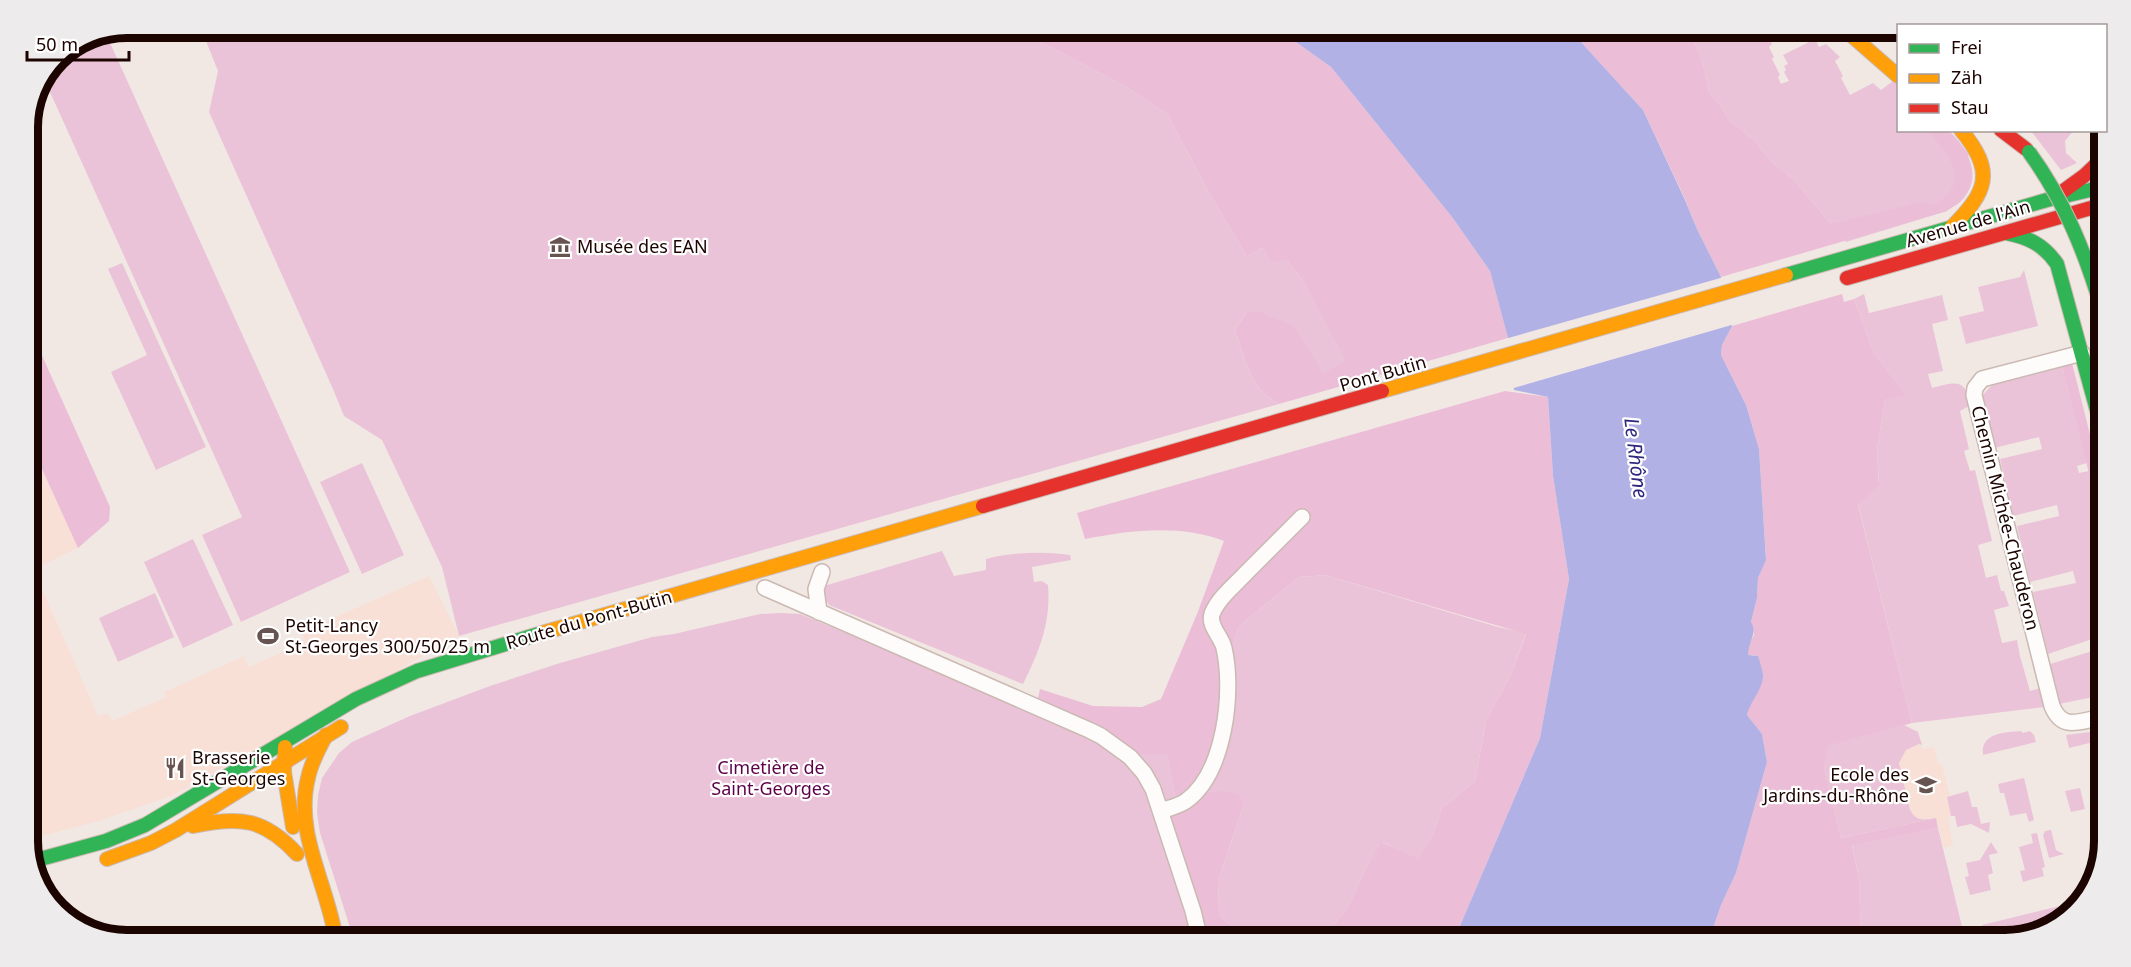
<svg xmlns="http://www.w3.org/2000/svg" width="2131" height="967" font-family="'Noto Sans',sans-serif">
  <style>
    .built { fill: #f8e0d7 }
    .green { fill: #ebc3d8 }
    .forest { fill: #ebbdd7 }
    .water { fill: #b1b1e5 }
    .pier { fill: #f1e8e4 }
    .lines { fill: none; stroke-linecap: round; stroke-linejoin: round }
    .street-casing { stroke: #cbb9b2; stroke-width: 18 }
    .fast-casing { stroke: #cbb9b2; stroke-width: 16 }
    .slow-casing { stroke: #cbb9b2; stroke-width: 16 }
    .jam-casing { stroke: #cbb9b2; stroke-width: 16 }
    .street { stroke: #fdfcfb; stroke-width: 15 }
    .fast { stroke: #30b455; stroke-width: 14 }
    .slow { stroke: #ff9f0a; stroke-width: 14 }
    .jam { stroke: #e5322d; stroke-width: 14 }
    .fast-bridge-casing { stroke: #cbb9b2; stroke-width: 16; stroke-linecap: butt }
    .fast-bridge { stroke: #30b455; stroke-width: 14 }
    .labels { text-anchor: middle; stroke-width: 4.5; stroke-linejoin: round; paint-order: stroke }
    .street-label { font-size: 18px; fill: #1c0400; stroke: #fff }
    .poi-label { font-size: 18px; fill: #1c0400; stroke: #fff; text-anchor: start }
    .park-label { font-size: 18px; fill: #5d0149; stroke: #fff }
    .water-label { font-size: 20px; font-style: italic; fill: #2f277d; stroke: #fff }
    .rim { fill: none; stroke: #1c0400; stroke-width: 8 }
  </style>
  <rect width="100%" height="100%" fill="#f1e8e4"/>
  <g class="built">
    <path d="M27 436 78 548 27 573Z"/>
    <path d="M429 576 459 636 174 795 99 821 27 840V580H36L40 584 98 716 108 713 112 721 166 697 164 692 244 656 249 667 305 642 301 632Z"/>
    <path d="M1919 744 1923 749 1934 747 1939 765H1942L1950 796 1947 798 1951 816 1948 818 1953 845 1944 848 1936 818 1921 820 1912 814 1900 768V758L1906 750Z"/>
  </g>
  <g class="green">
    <path d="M1688 28H1766L1765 29 1772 44 1769 47 1774 57 1772 59 1780 75 1778 77 1781 84 1789 81 1784 72 1786 70 1784 66 1788 64 1783 55 1815 39 1819 47 1826 44 1840 57 1835 61 1843 76 1841 78 1850 95 1873 83 1881 90 1893 81 1898 86V130L1949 131 1969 154 1947 211 1846 242 1795 181 1769 159 1755 141 1728 119 1724 110 1709 92 1702 60Z"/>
    <path d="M1019 31 1127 87 1168 115 1208 191 1247 257 1263 247 1287 260 1304 282 1347 361 1323 374 1294 327 1247 312 1235 330C1247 362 1248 387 1279 404L459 636 442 567 382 440 344 416 333 389 209 112 218 71 206 41 200 34Z"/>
    <path d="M89 34H106L350 572 241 622 202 535 242 517 45 81 56 56Z"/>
    <path d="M2031 131H2073L2065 141 2066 153 2077 163 2061 170Z"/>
    <path d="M122 263 206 447 156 470 111 372 147 355 108 269Z"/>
    <path d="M2024 270 2038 326 1966 344 1959 317 1984 311 1978 287 2020 277Z"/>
    <path d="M1864 294 1869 313 1942 295 1948 320 1932 324 1943 371 1928 374 1932 388C1956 382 1965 378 1971 405L1960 411 1969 449 1964 451 1970 471 1975 470 1992 541 1978 545 1986 578 1997 575 2001 591H2004L2009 606 1994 610 2002 643 2017 640 2020 656 2030 691 2040 688 2045 707 1912 723 1858 504 1879 482 1877 450 1885 400 1905 394 1874 353 1854 299Z"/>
    <path d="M2062 366 2087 463 2077 466 2079 473 2089 471 2100 517 2099 638 2098 637 2048 654 2033 592 2076 583 2073 571 2030 582 2017 526 2059 516 2057 505 2013 516 2000 459 2042 449 2039 437 1994 448 1982 396 1992 385Z"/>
    <path d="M362 463 404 555 362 574 320 482Z"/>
    <path d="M193 539 233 625 183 648 144 562Z"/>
    <path d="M942 551 954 576 986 570V559C1012 552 1044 551 1070 555L1071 560 1032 567 1034 582 1042 581 1048 585C1051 622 1040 650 1023 684L829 605C823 598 822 594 824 586Z"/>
    <path d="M1325 575 1498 627 1526 633 1511 674 1486 721 1475 781 1442 808 1433 835 1418 860 1383 842 1367 866 1346 911 1326 933 1308 929 1296 940H1246L1219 915 1218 881 1244 804 1203 793 1231 650 1239 626 1299 577Z"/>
    <path d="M155 593 174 637 118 662 99 618Z"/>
    <path d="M781 613 800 614 1024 707 1096 740 1124 760 1142 781 1177 880 1193 940H354L320 833 317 813 318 795 322 778 339 753 352 742 410 716 490 686 560 663 652 637 674 634 760 614Z"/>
    <path d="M2099 649 2098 696 2059 704 2050 664Z"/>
    <path d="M1904 725 1918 732 1922 745 1919 744 1906 750 1899 763 1910 809C1915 822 1925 820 1936 818L1841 838 1824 768 1827 746Z"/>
    <path d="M2021 731 2023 733 2030 731 2034 735 2036 742 1983 755C1980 733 2005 732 2021 731Z"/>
    <path d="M2098 731V741L2069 748 2066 735Z"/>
    <path d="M1167 753 1176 801 1164 803 1138 756Z"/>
    <path d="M2024 778 2034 820 2029 822 2026 813 2010 816 2004 793H2000L1998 784Z"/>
    <path d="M2080 788 2085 809 2071 812 2065 791Z"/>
    <path d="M1968 791 1972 807H1977L1981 824 1990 822 1989 833 1971 824 1957 827 1955 816H1951L1947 797Z"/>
    <path d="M1938 828 1965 939 1980 935 1982 925 2076 902V903L2060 923 2005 940H1861L1859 879 1852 844Z"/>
    <path d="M2051 830 2056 850 2064 854 2049 858 2043 835 2045 831Z"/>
    <path d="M2037 833 2045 867 2042 868 2044 876 2023 882 2020 871 2025 870 2019 847 2033 843 2031 834Z"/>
    <path d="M1991 842 1998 853 1989 855 1993 873 1988 875 1991 890 1970 895 1965 877 1969 876 1966 863 1980 860Z"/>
  </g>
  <g class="forest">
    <path d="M1688 28 1702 60 1709 92 1724 110 1728 119 1755 141 1769 159 1795 181 1831 224 1921 202 1933 205C1973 182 1951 158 1928 131H1949C1968 148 1983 176 1963 199 1959 204 1952 207 1947 211L1721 277 1697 229 1685 199 1643 110 1569 29Z"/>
    <path d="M1279 30 1331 67 1452 217 1490 271 1508 338 1279 404C1248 387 1247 362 1235 330L1247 312 1257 311 1294 326 1323 373 1346 361 1304 282 1287 260 1271 261 1263 247 1247 257 1208 191 1168 115 1127 87 1019 31Z"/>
    <path d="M1842 294 1844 302 1854 299 1874 353 1906 395 1885 400 1877 450 1879 485 1858 505 1912 723 1828 746 1824 768 1841 838 1936 818 1938 828 1852 845 1859 879 1861 940H1709L1721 905 1736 873 1767 762 1762 734 1747 715 1749 706 1761 685 1758 656 1748 655V646L1754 635 1751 622 1757 598 1758 578 1766 559 1759 449 1746 405 1721 355 1722 345 1732 326Z"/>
    <path d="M27 322 110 507 109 521 78 548 27 436V406L31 398 27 389Z"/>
    <path d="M2072 363 2100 474V517L2062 366Z"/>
    <path d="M1505 391 1548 397 1553 476 1569 579 1540 738 1454 940H1296L1307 929 1326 933 1346 911 1367 866 1382 842 1418 859 1433 835 1442 808 1475 781 1486 721 1511 674 1526 634 1325 575 1299 577 1239 626 1231 650 1204 793 1220 791 1238 794 1244 804 1218 881 1219 915 1246 940H1205L1203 922 1170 816 1178 811 1167 754 1138 756 1103 729 1038 698 1040 689 1093 706 1142 707 1161 699 1197 614 1224 541C1181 524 1130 530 1085 539L1077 513Z"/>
  </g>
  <path class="water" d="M1569 29 1643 110 1685 200 1697 229 1721 277 1732 326 1722 345 1721 355 1746 405 1759 449 1766 560 1758 578 1757 598 1751 622C1758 633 1748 642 1748 655L1758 656C1760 662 1762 669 1763 675 1763 690 1750 701 1747 715L1762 734 1767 762 1736 873 1721 905 1709 940H1454L1540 738 1569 579 1553 476 1548 397 1514 390 1508 338 1490 271 1452 217 1331 67 1279 30Z"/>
  <path class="pier" d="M1724 277 1735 324 1510 389 1505 339Z"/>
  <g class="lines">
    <defs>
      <g id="street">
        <path d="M2082 353 1982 379 1975 388 1974 395 2052 706C2062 730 2077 722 2098 718"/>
        <path d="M765 588 1089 730 1101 736 1130 757 1144 773 1153 789 1193 911 1200 940"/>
        <path d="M819 612 816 589 822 572"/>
        <path d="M1161 811C1169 808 1179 806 1186 801 1225 773 1234 691 1224 648 1222 637 1208 626 1212 614 1218 598 1235 585 1247 572 1265 554 1283 536 1302 517"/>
      </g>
      <g id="fast">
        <path d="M1890 27 1898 33"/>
        <path d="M2006 233C2028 237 2044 245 2057 264L2101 425"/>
        <path d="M1786 275 2047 200 2103 187"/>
        <path d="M33 861 106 841 145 825 356 699 417 671 542 633"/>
      </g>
      <g id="slow">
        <path d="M1843 28 1898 76"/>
        <path d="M1951 228C1987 192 1996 172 1961 130"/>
        <path d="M1382 391 1786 275"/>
        <path d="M542 633 983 506"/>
        <path d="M326 735C319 749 311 762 308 778 294 834 328 885 336 940"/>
        <path d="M285 747 284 772 293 827"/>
        <path d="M193 826C239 816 264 818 297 854"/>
        <path d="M107 859 151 843 176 830 341 727"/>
      </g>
      <g id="jam">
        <path d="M2001 130 2026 149"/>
        <path d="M2062 192 2084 176 2103 158"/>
        <path d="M1847 278 2091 208"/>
        <path d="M983 506 1382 391"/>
      </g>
    </defs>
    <use href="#street" class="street-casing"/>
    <use href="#fast" class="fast-casing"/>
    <use href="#slow" class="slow-casing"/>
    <use href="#jam" class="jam-casing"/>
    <use href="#street" class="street"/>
    <use href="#fast" class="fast"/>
    <use href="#slow" class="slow"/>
    <use href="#jam" class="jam"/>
    <defs>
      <path id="fast-bridge" d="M2029 152C2064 200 2085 252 2102 309"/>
    </defs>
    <use href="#fast-bridge" class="fast-bridge-casing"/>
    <use href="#fast-bridge" class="fast-bridge"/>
  </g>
  <defs>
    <symbol id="museum-bare" viewBox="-9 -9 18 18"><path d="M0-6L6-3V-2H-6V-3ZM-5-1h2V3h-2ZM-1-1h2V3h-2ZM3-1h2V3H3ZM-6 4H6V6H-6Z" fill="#675450" stroke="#fff" stroke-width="2.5" paint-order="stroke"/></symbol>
    <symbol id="stadium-bare" viewBox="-9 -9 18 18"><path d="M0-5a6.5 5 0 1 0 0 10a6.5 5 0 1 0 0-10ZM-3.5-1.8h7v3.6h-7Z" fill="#675450" stroke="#fff" stroke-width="2.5" paint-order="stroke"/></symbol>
    <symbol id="restaurant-bare" viewBox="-9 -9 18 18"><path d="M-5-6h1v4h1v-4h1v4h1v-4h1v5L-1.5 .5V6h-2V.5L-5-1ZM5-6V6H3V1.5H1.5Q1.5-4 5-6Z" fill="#675450" stroke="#fff" stroke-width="2.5" paint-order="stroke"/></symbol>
    <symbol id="school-bare" viewBox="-9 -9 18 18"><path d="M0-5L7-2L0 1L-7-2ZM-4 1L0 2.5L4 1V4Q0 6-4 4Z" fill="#675450" stroke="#fff" stroke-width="2.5" paint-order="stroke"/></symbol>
  </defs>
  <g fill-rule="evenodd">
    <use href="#museum-bare" x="545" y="232" width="30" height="30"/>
    <use href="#stadium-bare" x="253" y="621" width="30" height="30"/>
    <use href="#restaurant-bare" x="160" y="753" width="30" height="30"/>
    <use href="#school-bare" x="1911" y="770" width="30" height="30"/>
  </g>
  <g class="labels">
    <g class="street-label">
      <text transform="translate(1968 224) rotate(-16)" y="6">Avenue de l'Ain</text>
      <text transform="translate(1383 374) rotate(-16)" y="6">Pont Butin</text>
      <text transform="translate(2005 518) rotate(76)" y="6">Chemin Michée-Chauderon</text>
      <text transform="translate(589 620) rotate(-16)" y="6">Route du Pont-Butin</text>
    </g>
    <g class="poi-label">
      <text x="577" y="253">Musée des EAN</text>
      <text x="285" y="632">Petit-Lancy<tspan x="285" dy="21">St-Georges 300/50/25 m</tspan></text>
      <text x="192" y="764">Brasserie<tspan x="192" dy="21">St-Georges</tspan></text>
      <text x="1909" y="781" text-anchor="end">Ecole des<tspan x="1909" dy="21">Jardins-du-Rhône</tspan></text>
    </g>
    <g class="park-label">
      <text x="771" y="774">Cimetière de<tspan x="771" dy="21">Saint-Georges</tspan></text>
    </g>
    <g class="water-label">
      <text transform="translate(1636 458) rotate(83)" y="7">Le Rhône</text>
    </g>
  </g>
  <path d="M0 0H2131V967H0ZM127 38H2005A89 89 0 0 1 2094 127V841A89 89 0 0 1 2005 930H127A89 89 0 0 1 38 841V127A89 89 0 0 1 127 38Z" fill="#edebeb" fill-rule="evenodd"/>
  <path class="rim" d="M127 38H2005A89 89 0 0 1 2094 127V841A89 89 0 0 1 2005 930H127A89 89 0 0 1 38 841V127A89 89 0 0 1 127 38Z"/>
  <rect x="1897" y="24" width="210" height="108" fill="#ffffff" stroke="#a49b99" stroke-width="1.5"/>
  <rect x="1909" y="44" width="30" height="9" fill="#30b455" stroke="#a49b99" stroke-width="1.5"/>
  <text x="1951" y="54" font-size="18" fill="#1c0400">Frei</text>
  <rect x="1909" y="74" width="30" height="9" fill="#ff9f0a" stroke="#a49b99" stroke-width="1.5"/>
  <text x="1951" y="84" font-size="18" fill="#1c0400">Zäh</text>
  <rect x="1909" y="104" width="30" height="9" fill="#e5322d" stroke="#a49b99" stroke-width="1.5"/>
  <text x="1951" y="114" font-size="18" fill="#1c0400">Stau</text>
  <path d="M27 51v9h102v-9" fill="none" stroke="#1c0400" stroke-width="3"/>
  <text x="36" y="51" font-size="18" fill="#1c0400" stroke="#ffffff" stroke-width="4.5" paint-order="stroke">50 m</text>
</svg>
